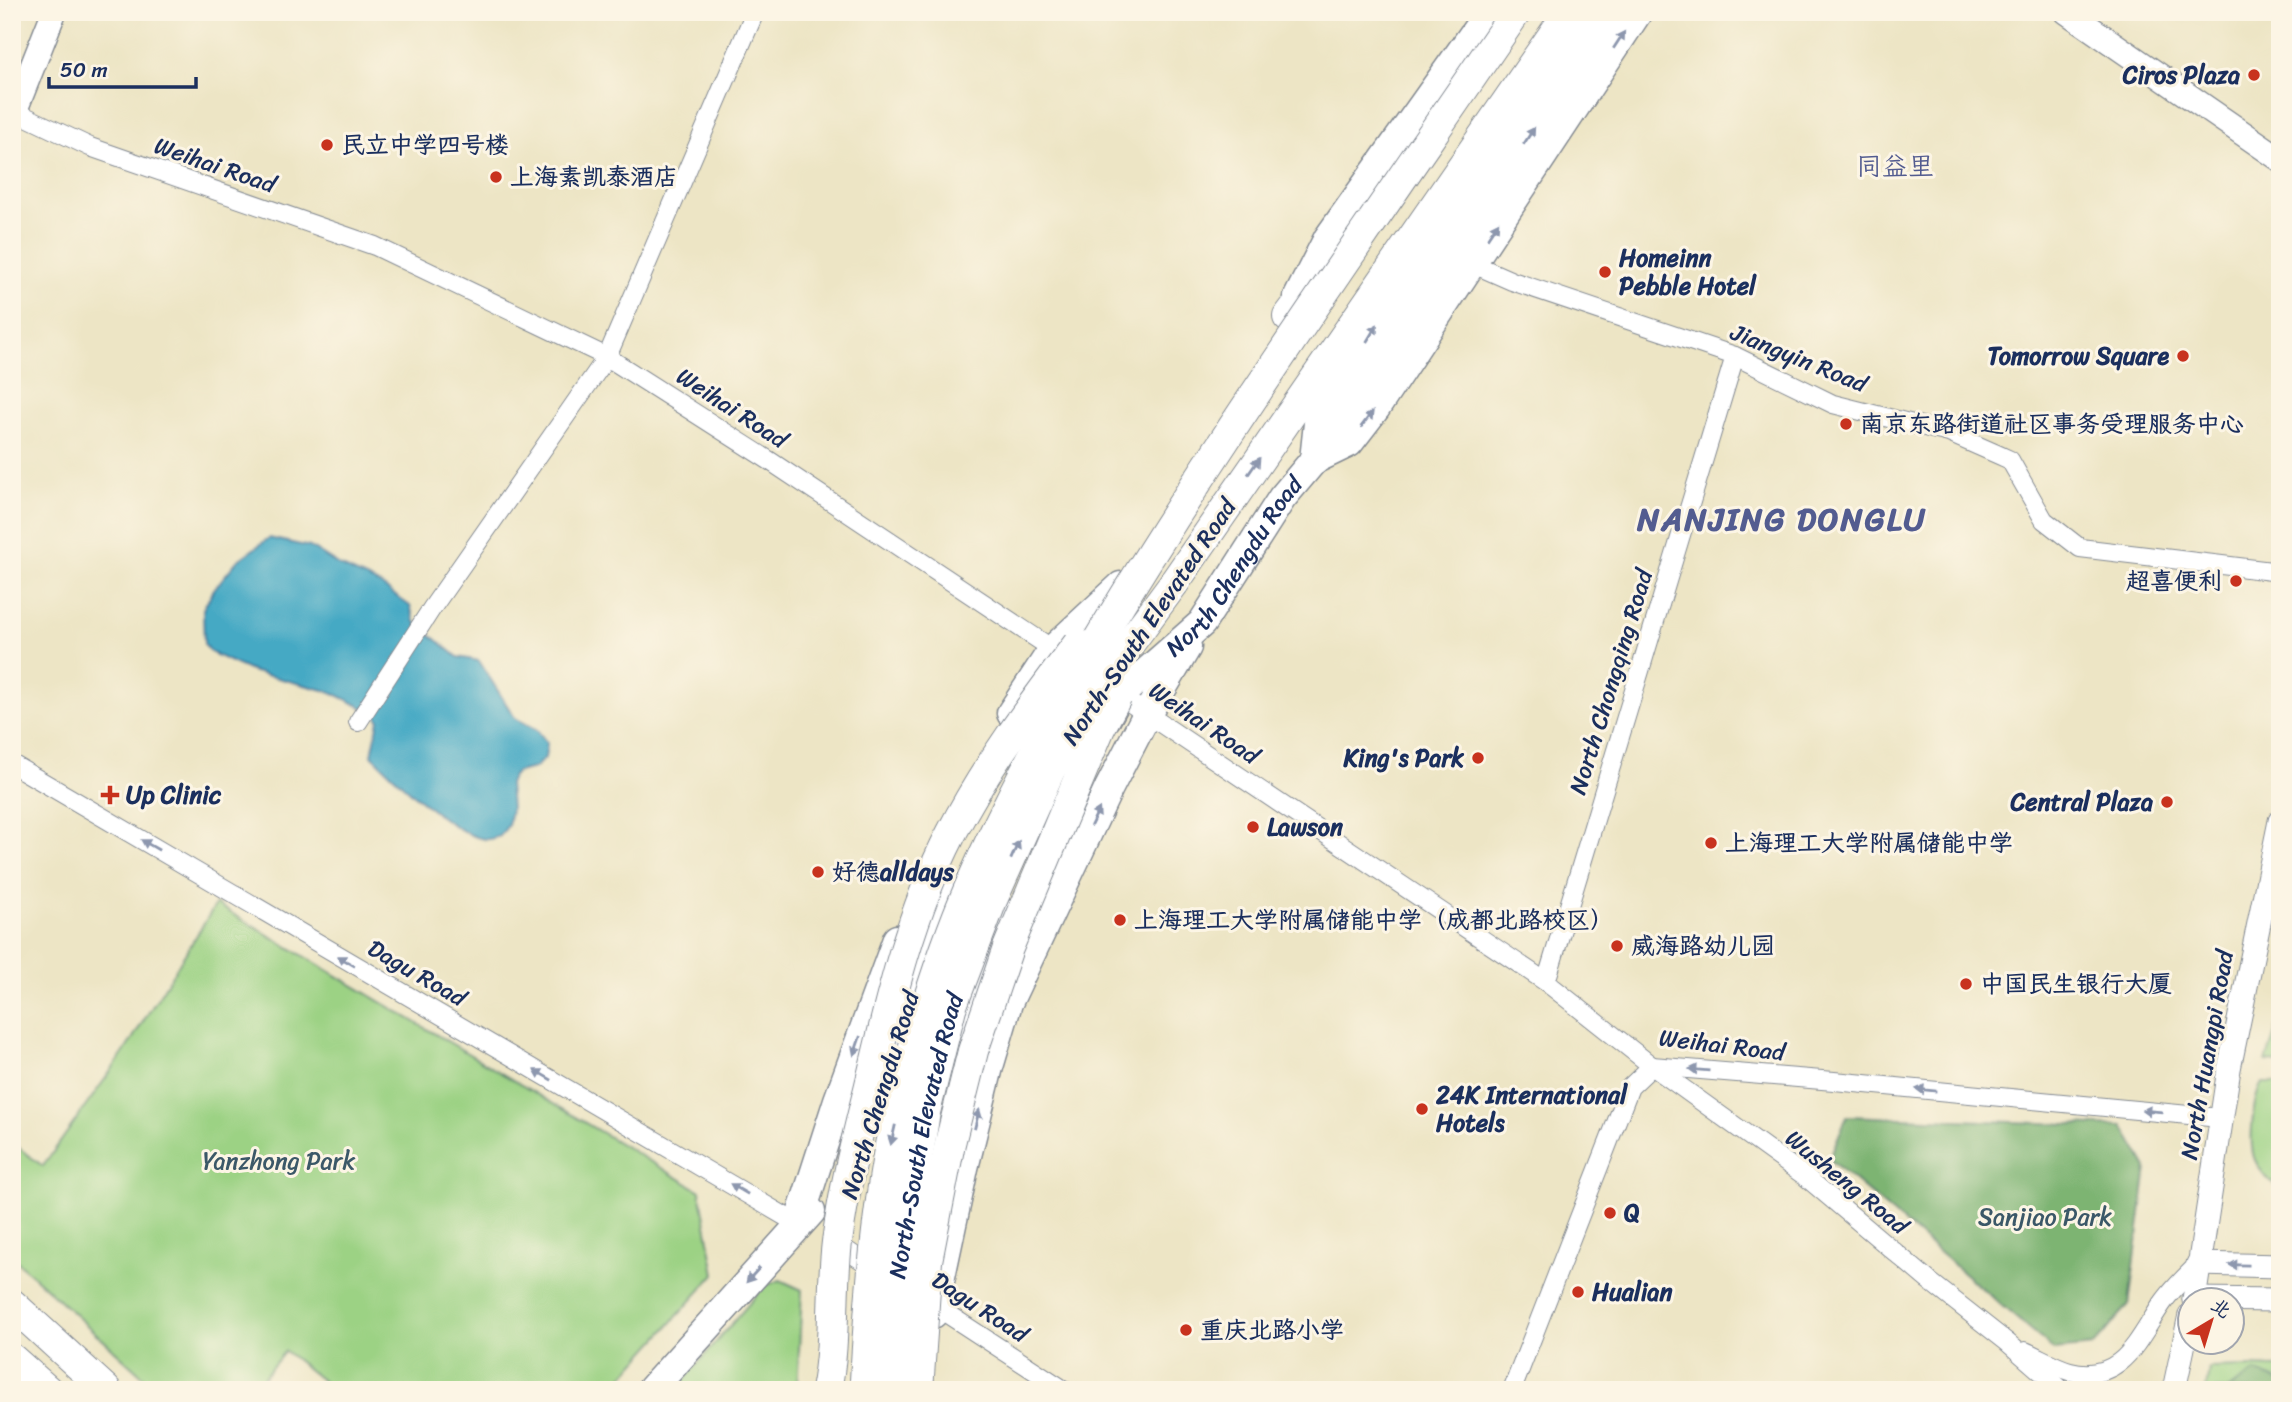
<svg xmlns="http://www.w3.org/2000/svg" width="2292" height="1402" font-family="Sriracha,'LXGW WenKai TC',sans-serif">
  <style>
    .green { fill: #9cd284; stroke: #5c8071; stroke-width: 2 }
    .forest { fill: #7db472; stroke: #4c7268; stroke-width: 2 }
    .water { fill: #45a9c4; stroke: #306c91; stroke-width: 2 }
    .lines { fill: none; stroke-linecap: round; stroke-linejoin: round }
    .minor-casing { stroke: #848a92; stroke-width: 20 }
    .tertiary-casing { stroke: #848a92; stroke-width: 25 }
    .secondary-casing { stroke: #848a92; stroke-width: 27 }
    .primary-casing { stroke: #848a92; stroke-width: 31 }
    .trunk-casing { stroke: #848a92; stroke-width: 32 }
    .minor { stroke: #fff; stroke-width: 18 }
    .tertiary { stroke: #fff; stroke-width: 23 }
    .secondary { stroke: #fff; stroke-width: 24 }
    .primary { stroke: #fff; stroke-width: 28 }
    .trunk { stroke: #fff; stroke-width: 30 }
    .trunk-bridge-casing { stroke: #848a92; stroke-width: 32; stroke-linecap: butt }
    .trunk-bridge { stroke: #fff; stroke-width: 30 }
    .oneway { fill: #8d97ae }
    .poi-dot { fill: #c8321e; stroke: #fcf5e5; stroke-width: 2.5 }
    .labels { text-anchor: middle; stroke-width: 6; stroke-linejoin: round; paint-order: stroke }
    .poi-label { font-size: 24px; font-weight: bold; fill: #1b2f5e; stroke: #fcf5e5; text-anchor: start }
    .street-label { font-size: 24px; fill: #1b2f5e; stroke: #fcf5e5 }
    .park-label { font-size: 24px; fill: #3b5868; stroke: #fcf5e5 }
    .neighbourhood-label { font-size: 26px; fill: #535c90; stroke: #fcf5e5 }
    .district-label { font-size: 32px; font-weight: bold; letter-spacing: 2px; fill: #535c90; stroke: #fcf5e5 }
  </style>
  <rect width="100%" height="100%" fill="#fcf5e5"/>
  <filter id="ink" filterUnits="userSpaceOnUse"><feTurbulence type="fractalNoise" baseFrequency=".0143" numOctaves="2"/><feDisplacementMap in="SourceGraphic" scale="14" xChannelSelector="R" yChannelSelector="G"/><feConvolveMatrix kernelMatrix="1 2 1 2 8 2 1 2 1" color-interpolation-filters="sRGB"/></filter>
  <filter id="wash" filterUnits="userSpaceOnUse"><feTurbulence type="fractalNoise" baseFrequency=".00686" numOctaves="4" result="noise"/><feDisplacementMap in="SourceGraphic" scale="28" xChannelSelector="R" yChannelSelector="G"/><feGaussianBlur stdDeviation="1.57" result="paint"/><feColorMatrix in="noise" values="0 0 0 0 0 0 0 0 0 0 0 0 0 0 0 0 0 1.4 0 .05"/><feComposite in="paint" operator="in"/></filter>
  <g filter="url(#wash)">
    <rect width="100%" height="100%" fill="#ede5c5"/>
    <g class="green">
      <path d="M216 904 700 1191 715 1274 611 1390H334L285 1351 253 1390H158L12 1257V1143L43 1166 123 1054Z"/>
      <path d="M2280 1017V1063L2266 1062Z"/>
      <path d="M2262 1083H2280V1190C2270 1182 2260 1172 2255 1160 2248 1144 2253 1098 2262 1083Z"/>
      <path d="M780 1280 802 1290 797 1390H675L764 1286Z"/>
      <path d="M2250 1367 2280 1368V1390H2206L2209 1368Z"/>
    </g>
    <g class="forest">
      <path d="M1847 1116 2123 1126 2147 1168 2129 1304 2094 1346 2054 1350 1829 1159Z"/>
      <path d="M2255 1372 2280 1381V1390H2227Z"/>
    </g>
    <path class="water" d="M269 538 310 547 340 566 379 584 410 606 415 622 458 657 479 661 515 718 537 730 547 743 545 758 534 768 517 772 512 777 509 784 511 809 508 825 500 836C496 837 490 840 485 839 453 835 395 778 372 755L379 720 376 714 331 692 251 671 233 663 210 652 204 644 203 609 214 589 237 561Z"/>
  </g>
  <g filter="url(#ink)">
    <g class="lines">
      <defs>
        <g id="minor">
          <path d="M12 110 90 147 375 246 607 357 770 461 1060 654"/>
          <path d="M1471 263 1512 281 1735 356 1833 404 1949 433 1999 455 2010 460 2044 520 2080 548 2280 572"/>
          <path d="M1111 690 1546 982 1652 1066 1806 1177 1928 1280 2007 1342 2062 1390"/>
          <path d="M358 722 432 608 607 357 755 12"/>
          <path d="M12 764 798 1224"/>
          <path d="M1546 982 1735 356"/>
          <path d="M1652 1066 1834 1081 2220 1118"/>
          <path d="M834 1242 878 1271"/>
          <path d="M929 1302 1064 1390"/>
          <path d="M2025 1351C2039 1357 2055 1367 2070 1371 2122 1384 2138 1339 2162 1304 2172 1289 2185 1277 2198 1264"/>
          <path d="M1512 1390 1630 1087 1652 1066"/>
        </g>
        <g id="tertiary">
          <path d="M2198 1264 2280 1266"/>
          <path d="M2194 1299 2280 1300"/>
          <path d="M2194 1300 2229 1069 2280 821"/>
          <path d="M2174 1390 2190 1315"/>
        </g>
        <g id="secondary">
          <path d="M2067 12 2280 159"/>
          <path d="M12 118 54 12"/>
        </g>
        <g id="primary">
          <path d="M1298 297 1328 238 1489 12"/>
          <path d="M1314 460 1349 443 1376 408 1638 12"/>
          <path d="M1011 713 1053 649 1121 586"/>
          <path id="s1" d="M1107 718 1119 696 1202 623 1282 498 1314 460 1318 423 1379 320 1585 12"/>
          <path d="M890 1045 928 949 954 888"/>
          <path d="M947 1083 976 985 1007 914"/>
          <path d="M798 1224 838 1100 897 939"/>
          <path d="M933 1314 964 1168 989 1067 1008 1003 1109 788 1147 714 1187 647"/>
          <path d="M651 1390 811 1212"/>
        </g>
        <g id="trunk">
          <path d="M1288 317 1318 277"/>
          <path d="M1314 460 1425 296 1610 12"/>
          <path d="M1174 583 1569 12"/>
          <path d="M12 1304 106 1390"/>
          <path d="M12 1359 47 1390"/>
        </g>
      </defs>
      <use href="#minor" class="minor-casing"/>
      <use href="#tertiary" class="tertiary-casing"/>
      <use href="#secondary" class="secondary-casing"/>
      <use href="#primary" class="primary-casing"/>
      <use href="#trunk" class="trunk-casing"/>
      <use href="#minor" class="minor"/>
      <use href="#tertiary" class="tertiary"/>
      <use href="#secondary" class="secondary"/>
      <use href="#primary" class="primary"/>
      <use href="#trunk" class="trunk"/>
      <defs>
        <g id="trunk-bridge">
          <path d="M865 1381C871 1273 880 1164 910 1060 927 1001 946 941 971 884 1038 731 1128 587 1220 447 1316 301 1417 157 1516 12"/>
          <path d="M826 1390C836 1341 831 1291 837 1242 844 1188 858 1133 871 1081 891 996 911 912 951 834 986 766 1032 705 1078 644"/>
          <path id="s2" d="M893 1390 897 1278 925 1112 951 1008 992 900 1050 770 1118 659 1174 583"/>
          <path d="M918 1390 927 1261 950 1143 973 1051 1008 948 1100 728 1117 696"/>
        </g>
      </defs>
      <use href="#trunk-bridge" class="trunk-bridge-casing"/>
      <use href="#trunk-bridge" class="trunk-bridge"/>
    </g>
    <defs><path id="oneway-solid" d="M-6-.8H1V-3.2L6.5 0L1 3.2V.8H-6Z" transform="scale(1.75)"/></defs>
    <g class="oneway">
      <use href="#oneway-solid" transform="translate(1619 40) rotate(-57)"/>
      <use href="#oneway-solid" transform="translate(1529 136) rotate(-57)"/>
      <use href="#oneway-solid" transform="translate(1493 230) rotate(-56)"/>
      <use href="#oneway-solid" transform="translate(1372 333) rotate(-59)"/>
      <use href="#oneway-solid" transform="translate(1367 419) rotate(-53)"/>
      <use href="#oneway-solid" transform="translate(1254 466) rotate(-55)"/>
      <use href="#oneway-solid" transform="translate(1095 817) rotate(-64)"/>
      <use href="#oneway-solid" transform="translate(150 845) rotate(-150)"/>
      <use href="#oneway-solid" transform="translate(1015 850) rotate(-66)"/>
      <use href="#oneway-solid" transform="translate(346 961) rotate(-150)"/>
      <use href="#oneway-solid" transform="translate(857 1046) rotate(109)"/>
      <use href="#oneway-solid" transform="translate(1699 1070) rotate(-175)"/>
      <use href="#oneway-solid" transform="translate(543 1075) rotate(-150)"/>
      <use href="#oneway-solid" transform="translate(1926 1090) rotate(-174)"/>
      <use href="#oneway-solid" transform="translate(2152 1111) rotate(-175)"/>
      <use href="#oneway-solid" transform="translate(977 1119) rotate(-76)"/>
      <use href="#oneway-solid" transform="translate(893 1135) rotate(103)"/>
      <use href="#oneway-solid" transform="translate(739 1189) rotate(-150)"/>
      <use href="#oneway-solid" transform="translate(2239 1265) rotate(-179)"/>
      <use href="#oneway-solid" transform="translate(753 1275) rotate(132)"/>
    </g>
  </g>
  <g class="poi-dot">
    <circle cx="2254" cy="75" r="7"/>
    <circle cx="327" cy="145" r="7"/>
    <circle cx="496" cy="177" r="7"/>
    <circle cx="1605" cy="272" r="7"/>
    <circle cx="2183" cy="356" r="7"/>
    <circle cx="1846" cy="424" r="7"/>
    <circle cx="2236" cy="581" r="7"/>
    <circle cx="1478" cy="758" r="7"/>
    <path d="M106.5 784.5h7v7h7v7h-7v7h-7v-7h-7v-7h7z"/>
    <circle cx="2167" cy="802" r="7"/>
    <circle cx="1253" cy="827" r="7"/>
    <circle cx="1711" cy="843" r="7"/>
    <circle cx="818" cy="872" r="7"/>
    <circle cx="1120" cy="920" r="7"/>
    <circle cx="1617" cy="946" r="7"/>
    <circle cx="1966" cy="984" r="7"/>
    <circle cx="1422" cy="1109" r="7"/>
    <circle cx="1610" cy="1213" r="7"/>
    <circle cx="1578" cy="1292" r="7"/>
    <circle cx="1186" cy="1330" r="7"/>
  </g>
  <g class="labels">
    <g class="poi-label">
      <text x="2240" y="83" text-anchor="end">Ciros Plaza</text>
      <text x="341" y="153">民立中学四号楼</text>
      <text x="510" y="185">上海素凯泰酒店</text>
      <text x="1619" y="266">Homeinn<tspan x="1619" dy="28">Pebble Hotel</tspan></text>
      <text x="2169" y="364" text-anchor="end">Tomorrow Square</text>
      <text x="1860" y="432">南京东路街道社区事务受理服务中心</text>
      <text x="2222" y="589" text-anchor="end">超喜便利</text>
      <text x="1464" y="766" text-anchor="end">King's Park</text>
      <text x="126" y="803">Up Clinic</text>
      <text x="2153" y="810" text-anchor="end">Central Plaza</text>
      <text x="1267" y="835">Lawson</text>
      <text x="1725" y="851">上海理工大学附属储能中学</text>
      <text x="832" y="880">好德alldays</text>
      <text x="1134" y="928">上海理工大学附属储能中学（成都北路校区）</text>
      <text x="1631" y="954">威海路幼儿园</text>
      <text x="1980" y="992">中国民生银行大厦</text>
      <text x="1436" y="1103">24K International<tspan x="1436" dy="28">Hotels</tspan></text>
      <text x="1624" y="1221">Q</text>
      <text x="1592" y="1300">Hualian</text>
      <text x="1200" y="1338">重庆北路小学</text>
    </g>
    <g class="street-label">
      <text transform="translate(215 165) rotate(19)" y="8">Weihai Road</text>
      <text transform="translate(1799 358) rotate(22)" y="8">Jiangyin Road</text>
      <text transform="translate(732 408) rotate(33)" y="8">Weihai Road</text>
      <text dy="8" stroke="none"><textPath href="#s1" startOffset="200">North Chengdu Road</textPath></text>
      <text transform="translate(1149 622) rotate(-56)" y="8">North-South Elevated Road</text>
      <text transform="translate(1611 682) rotate(-73)" y="8">North Chongqing Road</text>
      <text transform="translate(1204 723) rotate(34)" y="8">Weihai Road</text>
      <text transform="translate(417 973) rotate(30)" y="8">Dagu Road</text>
      <text transform="translate(1722 1045) rotate(7)" y="8">Weihai Road</text>
      <text transform="translate(2207 1055) rotate(-80)" y="8">North Huangpi Road</text>
      <text transform="translate(880 1095) rotate(-73)" y="8">North Chengdu Road</text>
      <text dy="8" stroke="none"><textPath href="#s2" startOffset="257">North-South Elevated Road</textPath></text>
      <text transform="translate(1847 1182) rotate(39)" y="8">Wusheng Road</text>
      <text transform="translate(980 1307) rotate(33)" y="8">Dagu Road</text>
    </g>
    <g class="park-label">
      <text x="279" y="1169">Yanzhong Park</text>
      <text x="2045" y="1225">Sanjiao Park</text>
    </g>
    <g class="neighbourhood-label">
      <text x="1895" y="175">同益里</text>
    </g>
    <g class="district-label">
      <text x="1782" y="530">NANJING DONGLU</text>
    </g>
  </g>
  <rect width="2292" height="1402" fill="none" stroke="#fcf5e5" stroke-width="42"/>
  <g transform="translate(2211 1321) rotate(38)"><circle r="33" fill="#fcf5e5" stroke="#a2a6af" stroke-width="2"/>
  <path d="M0-5L12 26L0 18L-12 26Z" fill="#c8321e"/>
  <text y="-10" font-size="19" font-weight="bold" text-anchor="middle" fill="#1b2f5e">北</text>
  </g>
  <path d="M49 77v10h147v-10" fill="none" stroke="#1b2f5e" stroke-width="3.5"/>
  <text x="60" y="77" font-size="21" fill="#1b2f5e" stroke="#fcf5e5" stroke-width="5" paint-order="stroke">50 m</text>
</svg>
